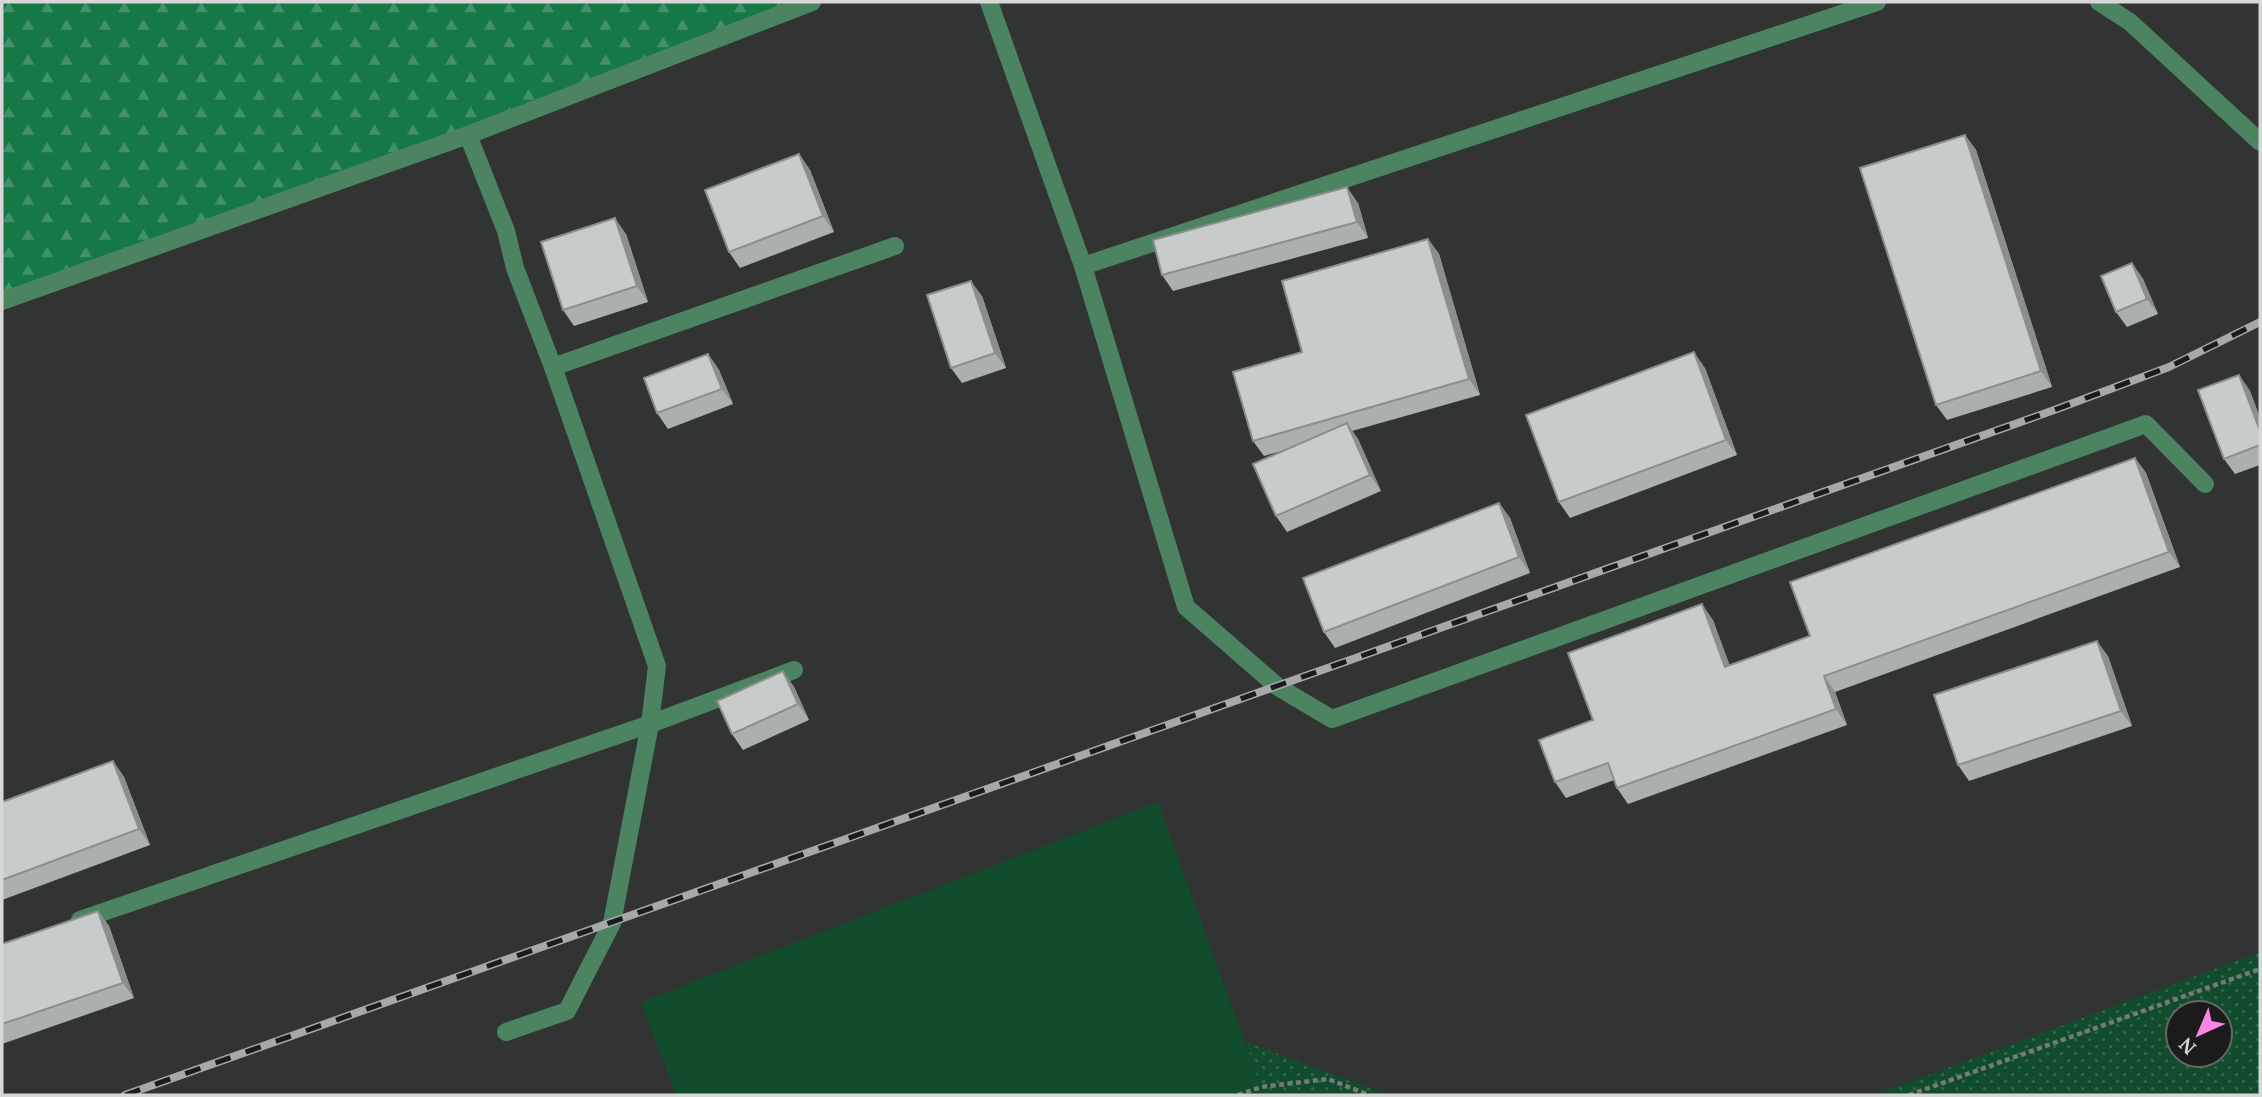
<svg xmlns="http://www.w3.org/2000/svg" width="2262" height="1097" font-family="'PT Serif',serif">
  <style>
    .grass { fill: url(#grass-dots); fill-rule: evenodd }
    .forest { fill: url(#forest-firs) }
    .garden { fill: #114d2d }
    .lines { fill: none; stroke-linecap: round; stroke-linejoin: round }
    .path { stroke: #777a78; stroke-width: 4.5; stroke-dasharray: 5 3.5; stroke-linecap: butt }
    .minor { stroke: #4c8360; stroke-width: 18 }
    .rail-casing { stroke: #a7a9a8; stroke-width: 8 }
    .rail { stroke: #1a1b1a; stroke-width: 5; stroke-dasharray: 16; stroke-linecap: butt }
    .wall { fill: #abafad }
    .shaded-wall { fill: #8b8e8d }
    .building { fill: #c7cbc9; stroke: #8b8e8d; stroke-width: 2 }
  </style>
  <defs>
    <pattern id="grass-dots" width="8" height="8" patternUnits="userSpaceOnUse" patternTransform="scale(1.75)"><rect width="8" height="8" fill="#114d2d"/><path d="M2 2h.1M6 6h.1" fill="none" stroke="#33664b" stroke-width="1.8" stroke-linecap="round"/></pattern>
    <pattern id="forest-firs" width="22" height="20" patternUnits="userSpaceOnUse" patternTransform="scale(1.75)"><rect width="22" height="20" fill="#167847"/><path d="M5 1l3.5 6h-7zM16 11l3.5 6h-7z" fill="#429169"/></pattern>
  </defs>
  <rect width="100%" height="100%" fill="#313432"/>
  <g class="grass">
    <path d="M2260 952V1095H1875ZM2178 1013H2220V1055H2178Z"/>
    <path d="M1246 1042 1388 1095H1238L1260 1087Z"/>
  </g>
  <path class="forest" d="M2 2H812L2 301Z"/>
  <path class="garden" d="M1158 802 1261 1087 1238 1095H676L641 1002Z"/>
  <g class="lines">
    <g class="path">
      <path d="M1238 1095 1261 1087 1328 1079 1369 1095"/>
      <path d="M1909 1095 2260 969"/>
    </g>
    <g class="minor">
      <path d="M989 2 1083 266 1186 607 1278 687 1332 719 2146 424 2205 484"/>
      <path d="M2099 2 2130 22 2260 142"/>
      <path d="M1083 266 1877 2"/>
      <path d="M2 301 468 135 812 2"/>
      <path d="M553 367 895 246"/>
      <path d="M80 920 650 724 657 666 553 367 515 268 506 231 468 135"/>
      <path d="M506 1032 567 1011 612 923 650 724 794 670"/>
    </g>
    <defs>
      <path id="rail" d="M125 1095 2057 409 2169 367 2260 322"/>
    </defs>
    <use href="#rail" class="rail-casing"/>
    <use href="#rail" class="rail"/>
  </g>
  <g class="wall">
    <path d="M1965 135 1976 150 2052 387 1947 420 1936 405Z"/>
    <path d="M799 154 810 170 834 232 740 268 729 252Z"/>
    <path d="M1358 203 1368 238 1173 291 1162 275Z"/>
    <path d="M626 234 648 302 574 326 563 310Z"/>
    <path d="M1428 239 1439 254 1480 395 1352 431 1358 439 1381 491 1287 532 1276 516 1285 450 1264 456 1253 441Z"/>
    <path d="M2132 263 2143 279 2158 314 2127 327 2116 312Z"/>
    <path d="M982 296 1006 368 962 383 951 368Z"/>
    <path d="M708 354 719 370 733 404 668 429 657 413Z"/>
    <path d="M1705 368 1737 455 1570 518 1559 502Z"/>
    <path d="M2239 375 2250 391 2260 418V465L2235 474 2224 459Z"/>
    <path d="M2135 458 2146 473 2180 567 1835 692 1847 725 1628 804 1617 788 1614 780 1566 798 1555 782 1593 720 1713 620 1729 665 1810 636Z"/>
    <path d="M1499 503 1510 518 1530 573 1335 648 1324 632Z"/>
    <path d="M2108 656 2132 726 1969 781 1958 765Z"/>
    <path d="M783 671 794 687 809 720 743 750 732 734Z"/>
    <path d="M113 761 124 777 150 845 2 900V802Z"/>
    <path d="M98 911 109 926 134 998 2 1044V944Z"/>
  </g>
  <g class="shaded-wall">
    <path d="M1965 135 1976 150 2052 387 2041 371Z"/>
    <path d="M799 154 810 170 834 232 823 216Z"/>
    <path d="M1347 187 1358 203 1368 238 1357 222Z"/>
    <path d="M615 218 626 234 648 302 637 286Z"/>
    <path d="M1428 239 1439 254 1480 395 1469 379Z"/>
    <path d="M2132 263 2143 279 2158 314 2147 299Z"/>
    <path d="M971 281 982 296 1006 368 995 353Z"/>
    <path d="M1694 352 1705 368 1737 455 1726 440Z"/>
    <path d="M708 354 719 370 733 404 722 389Z"/>
    <path d="M2239 375 2250 391 2260 418V431Z"/>
    <path d="M1347 423 1358 439 1381 491 1370 475Z"/>
    <path d="M2135 458 2146 473 2180 567 2169 552Z"/>
    <path d="M1499 503 1510 518 1530 573 1519 557Z"/>
    <path d="M1702 604 1713 620 1736 682 1725 667Z"/>
    <path d="M2097 641 2108 656 2132 726 2121 711Z"/>
    <path d="M783 671 794 687 809 720 798 704Z"/>
    <path d="M1824 676 1835 692 1847 725 1836 709Z"/>
    <path d="M113 761 124 777 150 845 139 829Z"/>
    <path d="M98 911 109 926 134 998 123 983Z"/>
  </g>
  <g class="building">
    <path d="M1965 135 2041 371 1936 405 1860 168Z"/>
    <path d="M799 154 823 216 729 252 705 190Z"/>
    <path d="M1347 187 1357 222 1162 275 1153 240Z"/>
    <path d="M615 218 637 286 563 310 541 242Z"/>
    <path d="M1428 239 1469 379 1253 441 1233 372 1302 352 1282 281Z"/>
    <path d="M2132 263 2147 299 2116 312 2101 276Z"/>
    <path d="M971 281 995 353 951 368 927 295Z"/>
    <path d="M1694 352 1726 440 1559 502 1526 415Z"/>
    <path d="M708 354 722 389 657 413 644 378Z"/>
    <path d="M2239 375 2260 431V445L2224 459 2198 390Z"/>
    <path d="M1347 423 1370 475 1276 516 1253 464Z"/>
    <path d="M2135 458 2169 552 1824 676 1836 709 1617 788 1608 763 1555 782 1539 740 1593 720 1568 653 1702 604 1725 667 1810 636 1790 582Z"/>
    <path d="M1499 503 1519 557 1324 632 1303 578Z"/>
    <path d="M2097 641 2121 711 1958 765 1934 695Z"/>
    <path d="M783 671 798 704 732 734 717 701Z"/>
    <path d="M113 761 139 829 2 880V802Z"/>
    <path d="M98 911 123 983 2 1024V944Z"/>
  </g>
  <rect width="2262" height="1097" fill="none" stroke="#d6d7d6" stroke-width="7"/>
  <g transform="translate(2199 1034) rotate(224)"><circle r="33" fill="#1a1b1a" stroke="#656665" stroke-width="2"/>
  <path d="M0-5L12 26L0 18L-12 26Z" fill="#fc86e4"/>
  <text y="-10" font-size="19" font-weight="bold" text-anchor="middle" fill="#d6d7d6">N</text>
  </g>
</svg>
